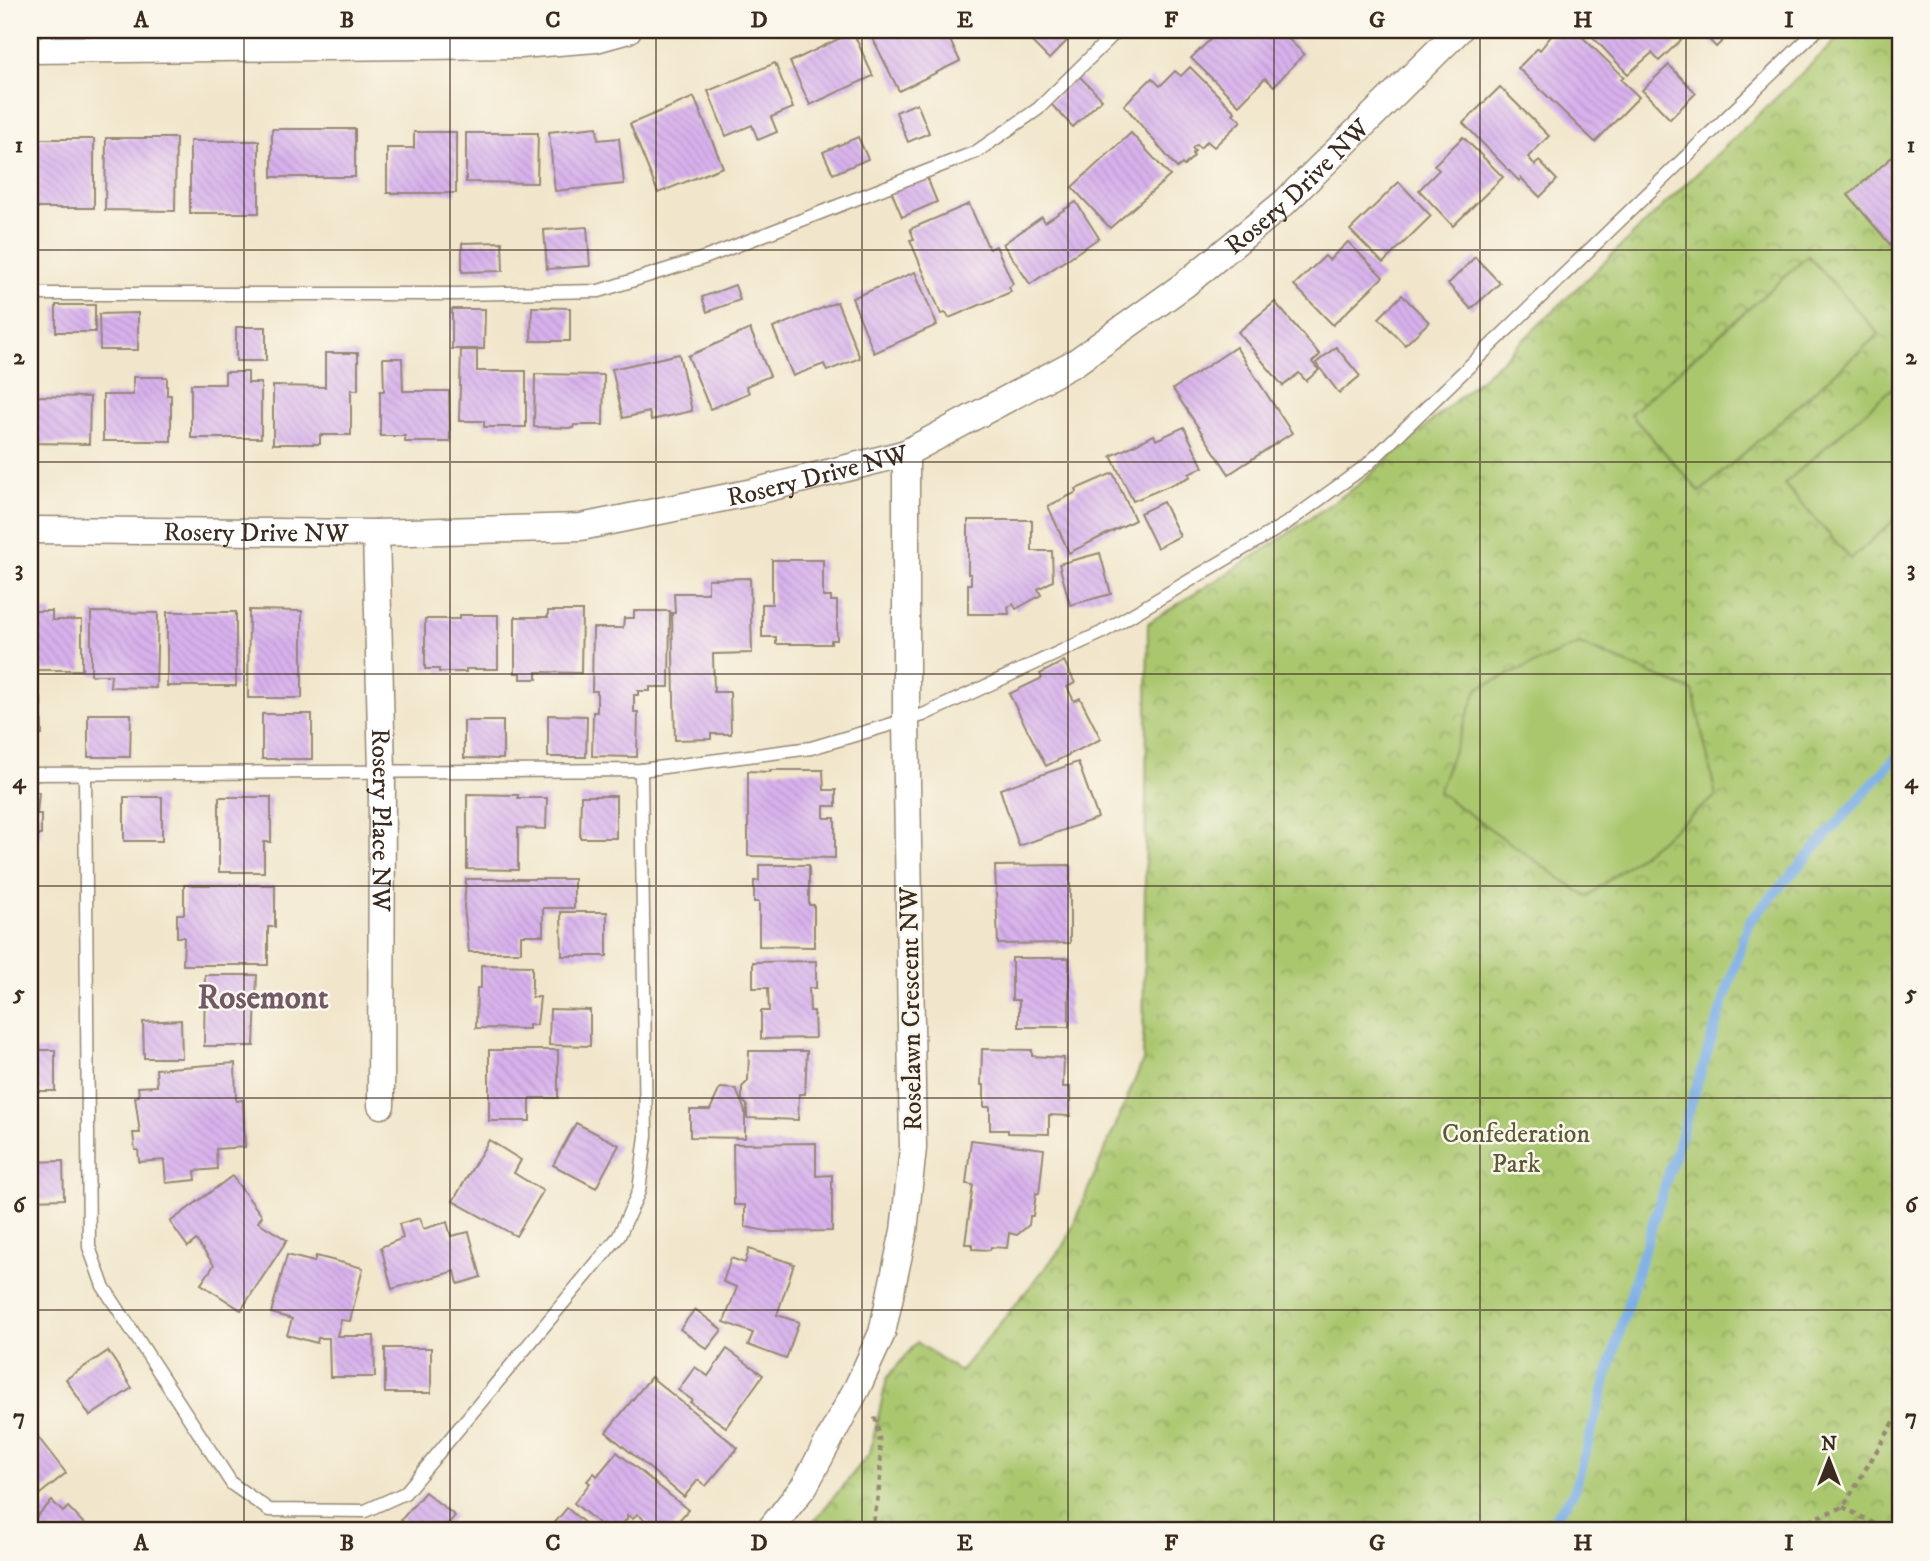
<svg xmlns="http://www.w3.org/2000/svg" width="1930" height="1561" font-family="'IM FELL DW Pica',serif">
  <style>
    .park { fill: url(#park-crowns); stroke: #727846; stroke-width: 2 }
    .garden { fill: #aac76e; stroke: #727846; stroke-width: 2 }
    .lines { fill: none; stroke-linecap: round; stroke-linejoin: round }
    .stream { stroke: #78ace5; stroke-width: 10 }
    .building { fill: url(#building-back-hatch) }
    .service-casing { stroke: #968874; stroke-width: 15 }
    .minor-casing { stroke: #968874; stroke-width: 29 }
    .path { stroke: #968874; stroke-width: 4.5; stroke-dasharray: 5 5; stroke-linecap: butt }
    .service { stroke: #fff; stroke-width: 12 }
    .minor { stroke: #fff; stroke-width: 26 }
    .grid { fill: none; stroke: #3b2a1e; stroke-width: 2; stroke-opacity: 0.55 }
    .labels { text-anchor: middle; stroke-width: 5; stroke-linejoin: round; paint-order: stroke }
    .street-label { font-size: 26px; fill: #3b2a1e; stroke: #fbf7ec }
    .park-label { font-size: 26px; fill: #5c5936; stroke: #fbf7ec }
    .district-label { font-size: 33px; font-weight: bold; fill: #725966; stroke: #fbf7ec }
    .neatline { fill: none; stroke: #3b2a1e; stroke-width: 2.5 }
    .grid-label { font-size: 23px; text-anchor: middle; font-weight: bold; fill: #3b2a1e }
  </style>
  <defs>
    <pattern id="park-crowns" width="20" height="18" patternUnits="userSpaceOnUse" patternTransform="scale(1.75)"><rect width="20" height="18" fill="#aac76e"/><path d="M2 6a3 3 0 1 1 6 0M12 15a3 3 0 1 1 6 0" fill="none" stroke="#8ca25a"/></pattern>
    <pattern id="building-back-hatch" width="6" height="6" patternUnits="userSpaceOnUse" patternTransform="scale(1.75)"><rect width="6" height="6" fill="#d7b1ec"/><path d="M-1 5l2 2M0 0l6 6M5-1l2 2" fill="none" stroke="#b998ca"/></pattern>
  </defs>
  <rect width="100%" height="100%" fill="#fbf7ec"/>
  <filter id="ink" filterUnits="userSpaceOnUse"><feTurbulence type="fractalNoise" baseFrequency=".0143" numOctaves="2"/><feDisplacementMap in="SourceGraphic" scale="14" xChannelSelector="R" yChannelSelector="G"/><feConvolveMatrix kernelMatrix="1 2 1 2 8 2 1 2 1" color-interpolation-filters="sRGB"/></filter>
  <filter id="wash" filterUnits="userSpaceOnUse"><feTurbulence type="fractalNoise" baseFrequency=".00686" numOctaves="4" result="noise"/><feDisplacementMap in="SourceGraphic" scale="28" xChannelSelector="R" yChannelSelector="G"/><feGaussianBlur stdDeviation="1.57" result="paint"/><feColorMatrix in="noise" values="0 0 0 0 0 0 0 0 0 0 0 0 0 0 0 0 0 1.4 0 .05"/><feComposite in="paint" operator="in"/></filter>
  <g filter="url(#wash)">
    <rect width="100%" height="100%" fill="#f1e6cb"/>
    <path class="park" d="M1847 30H1900V1531H806L870 1453 887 1378 917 1342 960 1372 1065 1244 1143 1061 1148 623 1267 548 1358 485 1500 362Z"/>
    <g class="garden">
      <path d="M1808 256 1879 334 1700 492 1630 414Z"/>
      <path d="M1900 381V515L1851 559 1784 484Z"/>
      <path d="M1579 644 1693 691 1716 796 1587 897 1438 792 1478 688Z"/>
    </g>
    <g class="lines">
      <path class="stream" d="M1545 1531 1574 1492 1635 1279 1749 922 1900 753"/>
    </g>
    <g id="blocks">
      <g class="building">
        <path d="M875 30H945L960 61 899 91 872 37 877 35Z"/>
        <path d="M1038 30H1078L1049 59 1029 39Z"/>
        <path d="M1201 30H1279L1304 54 1274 86 1265 78 1239 105 1191 58 1211 39Z"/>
        <path d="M1556 30H1575L1624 77 1621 80 1639 97 1595 142 1518 68 1538 48 1540 50Z"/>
        <path d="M1586 30H1685L1678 36 1681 40 1659 61 1652 53 1628 74Z"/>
        <path d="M1700 30H1734L1716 47Z"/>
        <path d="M853 32 873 76 810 105 790 62Z"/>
        <path d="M775 63 793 108 771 117 777 132 758 140 752 125 726 136 708 91Z"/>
        <path d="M1669 65 1696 93 1670 119 1642 90Z"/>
        <path d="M1190 67 1235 112 1233 114 1241 121 1214 147 1207 141 1200 148 1197 145 1194 146 1192 149 1195 151 1192 154 1194 156 1184 166 1182 164 1177 168 1124 105 1152 78 1160 86 1175 71 1181 76Z"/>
        <path d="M1078 75 1102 99 1073 127 1050 103Z"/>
        <path d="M1500 87 1549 136 1528 157 1535 165 1539 161 1557 180 1540 197 1521 178 1519 181 1463 123Z"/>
        <path d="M694 97 723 167 658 193 630 124Z"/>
        <path d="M917 103 929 133 908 142 896 112Z"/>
        <path d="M597 127 598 140 619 138 624 184 555 191 549 132Z"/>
        <rect x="272" y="129" width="83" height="48"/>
        <path d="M414 132H456V193H387V148H414Z"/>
        <path d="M466 133H538L537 183 466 182Z"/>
        <path d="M1131 133 1170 176 1110 228 1072 187Z"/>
        <path d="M858 137 868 159 833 174 823 152Z"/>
        <path d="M1463 137 1503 177 1453 226 1419 190 1439 170 1434 165Z"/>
        <path d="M106 138H176L175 211 105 210Z"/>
        <rect x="30" y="139" width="64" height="69"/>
        <rect x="190" y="141" width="69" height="72"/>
        <path d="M1900 150V253L1898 254 1848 195Z"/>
        <path d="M925 173 937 202 902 217 890 188Z"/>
        <path d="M1399 182 1431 216 1383 263 1350 230Z"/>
        <path d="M1076 202 1099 238 1030 284 1003 244 1042 217 1045 222Z"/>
        <path d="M969 204 989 249 996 246 1013 284 1009 287 1011 292 949 318 946 313 941 314 910 240 914 239 910 229Z"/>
        <path d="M587 227 590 266 547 269 544 230Z"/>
        <path d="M502 242 503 271 462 272V243Z"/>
        <path d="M1348 242 1383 277 1333 325 1294 285 1325 256 1329 260Z"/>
        <path d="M1475 257 1500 283 1471 309 1448 284Z"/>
        <path d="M915 272 937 325 874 353 852 298Z"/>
        <path d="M735 285 740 300 707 312 702 297Z"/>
        <path d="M1402 295 1429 322 1405 345 1379 318Z"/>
        <path d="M837 302 860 358 827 371 824 364 793 376 773 328Z"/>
        <path d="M1275 302 1320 355 1312 362 1319 370 1306 381 1299 373 1283 386 1238 332Z"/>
        <rect x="56" y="305" width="39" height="27"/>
        <path d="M532 307 570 308V341H531Z"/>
        <path d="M452 309H485L484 349H452Z"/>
        <path d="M138 313V350H100L99 314Z"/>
        <rect x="236" y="327" width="30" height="34"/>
        <path d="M750 329 770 376 746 386 749 393 710 409 688 356Z"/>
        <path d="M1236 347 1292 433 1229 474 1173 389Z"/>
        <path d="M1336 347 1360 376 1339 393 1316 363Z"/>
        <path d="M461 350H477V371H526V427H484V421H459Z"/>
        <path d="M325 353H358V390H351V435H320V444H273V386L325 387Z"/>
        <path d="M679 354 692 411 651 420 649 412 623 418 612 369Z"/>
        <path d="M383 358H402L403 391H449L450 442H405V436H380V391H384Z"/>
        <path d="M225 372H248V383H261V438H191V384H225Z"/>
        <path d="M535 374 604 375 603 425H574L573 428 534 427Z"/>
        <path d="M133 377H167V395H171V441H103V395H133Z"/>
        <path d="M30 396 90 397 89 444 30 443Z"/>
        <path d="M1184 427 1203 467 1189 474 1190 477 1133 501 1111 456 1154 435 1156 440Z"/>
        <path d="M1113 473 1135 520 1069 553 1048 506 1077 492 1076 489Z"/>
        <path d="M1163 502 1180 536 1157 548 1140 513Z"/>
        <path d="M968 520H1032V551H1052L1053 581 1038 589 1041 595 1016 609 1013 604 1008 607 1009 614H968V584H971V574H968Z"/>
        <path d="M1100 553 1111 594 1070 605 1059 564Z"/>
        <path d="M772 560H823V597H831V601H837V640H831V644H776V637H762V604H772Z"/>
        <path d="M750 578 752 653 713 654 714 692H730L731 734H711V739L675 740 672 613H675L674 593H708V579Z"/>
        <path d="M249 610 302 611V698H248Z"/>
        <path d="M30 611H52V620H82V670H30Z"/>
        <path d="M548 611H582L581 673 537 672V679H521V673H515V617H548Z"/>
        <path d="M634 611H670L669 687H650V691H638V695H634V712H638L637 757 592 756 593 712H597V691H592L593 628H623L624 618H634Z"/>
        <path d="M91 612 158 613 156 688 110 687 111 675H91Z"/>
        <rect x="167" y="612" width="69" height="74"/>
        <path d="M459 615H498V669H466V672H439V669H425V619H459Z"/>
        <path d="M1064 661 1075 683 1067 687 1074 701 1080 698 1101 739 1046 766 1009 694 1042 678 1040 674Z"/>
        <path d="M30 697H41L42 735H30Z"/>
        <path d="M88 714H131L130 757H88Z"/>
        <rect x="262" y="714" width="50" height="45"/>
        <path d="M548 715 587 716 586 757H548Z"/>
        <path d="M464 721H503V759L464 758Z"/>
        <path d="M1078 762 1098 818 1019 846 1000 789Z"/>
        <path d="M770 770H823L824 790H836V806H824V818H835V858L748 856V771L770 772Z"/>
        <path d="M30 792H39L37 814H41V835H30Z"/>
        <path d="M467 794 518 795V798H547L546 829 518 828V870L467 869Z"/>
        <path d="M581 796H616V838H580Z"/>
        <rect x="124" y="797" width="38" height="44"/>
        <path d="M219 797H271V842H264V872H219Z"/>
        <path d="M759 865H809V905H814V947L759 946V902H754V881H759Z"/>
        <path d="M1070 865V943L998 944 995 866Z"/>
        <path d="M466 879H574V908H543V935H521V952H469L464 907Z"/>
        <path d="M184 885H275V927H268V965H183L184 937H177V914H184Z"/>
        <path d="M561 912H607V956H562Z"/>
        <path d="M1012 958H1069V1027H1019V1000H1012Z"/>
        <path d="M816 961V988H809L810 1011H814L815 1038 761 1039V1011H769L768 988H753V962Z"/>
        <path d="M481 965 532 966V997H540L537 1025H529V1029L476 1028 477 988H481Z"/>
        <path d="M205 975H257L254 1046H204Z"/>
        <path d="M550 1009 590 1010V1046L549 1045Z"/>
        <path d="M181 1020 182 1058H144L143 1022Z"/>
        <path d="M982 1049 1032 1050V1056L1064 1058 1063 1087H1070V1116L1049 1115V1134L1008 1133V1130H990V1107H984V1085H981Z"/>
        <rect x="30" y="1050" width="25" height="41"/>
        <path d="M489 1050H558V1098H530V1121H489Z"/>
        <path d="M749 1051H807L805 1094H799L798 1120 747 1118V1105L742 1100V1087L748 1081Z"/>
        <path d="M235 1063 236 1101 243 1100 245 1147 216 1149 217 1169 195 1171 196 1180 166 1183 164 1160 139 1162 138 1150H135L133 1133H140L135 1097 139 1096 138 1087 157 1086 156 1069Z"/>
        <path d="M720 1088 736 1089 745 1111V1138L690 1137V1110H710Z"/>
        <path d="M576 1123 619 1145 596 1188 553 1165Z"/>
        <path d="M489 1140 521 1160 514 1173 543 1191 516 1236 453 1201Z"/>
        <path d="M971 1140 1044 1149 1039 1194 1036 1193 1033 1216H1030L1029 1225 1017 1235 1009 1233 1007 1248 991 1247 990 1250 972 1249V1244H965L973 1185 966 1184Z"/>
        <path d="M816 1143V1176L832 1175V1231L772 1232 745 1227V1205H734L733 1144Z"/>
        <path d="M63 1161 64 1199 30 1200V1162Z"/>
        <path d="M232 1176 262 1216 258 1222 287 1240 241 1310 201 1284 214 1265 196 1240 188 1247 170 1222Z"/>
        <path d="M420 1218 423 1229 447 1222 451 1236 469 1232 481 1277 458 1284 455 1271 392 1289 381 1247 403 1238 399 1224Z"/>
        <path d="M749 1249 794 1264 777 1315 799 1322 786 1359 748 1345 753 1333 724 1322 737 1287 723 1282 731 1258 745 1263Z"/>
        <path d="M287 1255 314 1262 316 1256 363 1268 350 1321 341 1320 337 1336H374L375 1377H330L329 1338H318L317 1343 287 1335 292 1319 271 1313Z"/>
        <path d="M695 1309 722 1330 707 1349 680 1329Z"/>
        <rect x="385" y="1348" width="46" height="45"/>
        <path d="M727 1349 763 1375 726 1427 690 1402 692 1400 678 1390 695 1367 708 1376Z"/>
        <path d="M108 1351 132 1388 90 1416 66 1379Z"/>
        <path d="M651 1377 738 1448 706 1486 698 1480 684 1497 606 1432Z"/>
        <path d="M30 1427 66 1473 30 1502Z"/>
        <path d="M617 1452 688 1510 670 1531H659L637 1514 633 1519 627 1515V1519L616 1531H608L574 1503 590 1483 587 1481 594 1473 597 1476Z"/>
        <path d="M425 1492 455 1516 442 1531H414L401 1520Z"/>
        <path d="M52 1501 63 1512 68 1507 91 1531H30V1523Z"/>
        <path d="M567 1508 594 1531H548Z"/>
      </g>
    </g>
  </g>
  <g filter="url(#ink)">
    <use href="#blocks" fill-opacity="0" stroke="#968874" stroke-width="2"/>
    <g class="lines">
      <defs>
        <g id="service">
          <path d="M30 294H456L599 291 707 257 976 152 1038 109 1118 30"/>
          <path d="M30 774 641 770 811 748 923 715 1101 633 1287 523 1367 465 1817 30"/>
          <path d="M85 775 89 1247 103 1286 232 1484 269 1510 365 1511 405 1493 619 1236 639 1191 646 1136 641 770"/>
        </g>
        <g id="minor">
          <path d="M30 50 520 45 596 39 628 30"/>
          <path id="s1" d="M30 530 376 533 581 527 753 492 906 453 1076 362 1184 285 1285 202 1459 30"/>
          <path id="s2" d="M376 533 382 772 381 1105"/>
          <path d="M769 1531 805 1485 858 1386 882 1333 904 1231 913 1148 906 720V453"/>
        </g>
      </defs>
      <use href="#service" class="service-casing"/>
      <use href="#minor" class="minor-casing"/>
      <g class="path">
        <path d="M1843 1507 1888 1531"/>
        <path d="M871 1531C880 1494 885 1455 875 1417"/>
        <path d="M1446 1531 1509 1525 1543 1531"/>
        <path d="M1781 1531 1843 1507 1900 1412"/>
      </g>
      <use href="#service" class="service"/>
      <use href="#minor" class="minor"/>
    </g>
  </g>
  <path class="grid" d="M244 30V1531M450 30V1531M656 30V1531M862 30V1531M1068 30V1531M1274 30V1531M1480 30V1531M1686 30V1531M30 250H1900M30 462H1900M30 674H1900M30 886H1900M30 1098H1900M30 1310H1900"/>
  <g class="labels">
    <g class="street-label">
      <text dy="9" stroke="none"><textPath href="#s1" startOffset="1360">Rosery Drive NW</textPath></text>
      <text dy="9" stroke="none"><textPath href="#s1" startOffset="793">Rosery Drive NW</textPath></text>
      <text dy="9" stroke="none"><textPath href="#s1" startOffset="226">Rosery Drive NW</textPath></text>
      <text dy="9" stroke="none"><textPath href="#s2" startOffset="287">Rosery Place NW</textPath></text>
      <text transform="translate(910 1009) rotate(-91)" y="9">Roselawn Crescent NW</text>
    </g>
    <g class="park-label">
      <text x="1516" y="1142">Confederation<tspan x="1516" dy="30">Park</tspan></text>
    </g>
    <g class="district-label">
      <text x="263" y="1008">Rosemont</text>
    </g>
  </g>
  <rect width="1930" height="1561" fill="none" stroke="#fbf7ec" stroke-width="77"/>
  <g transform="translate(1829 1460)" stroke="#fbf7ec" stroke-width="5" paint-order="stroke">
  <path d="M0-5L12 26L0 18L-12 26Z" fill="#3b2a1e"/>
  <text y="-10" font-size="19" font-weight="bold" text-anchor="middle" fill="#3b2a1e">N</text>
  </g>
  <rect x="38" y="38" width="1854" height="1484" class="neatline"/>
  <g class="grid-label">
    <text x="141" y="27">A</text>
    <text x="347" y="27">B</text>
    <text x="553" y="27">C</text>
    <text x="759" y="27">D</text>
    <text x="965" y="27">E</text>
    <text x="1171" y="27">F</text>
    <text x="1377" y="27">G</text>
    <text x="1583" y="27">H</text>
    <text x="1789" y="27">I</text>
    <text x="19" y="152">1</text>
    <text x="1911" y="152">1</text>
    <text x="19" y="364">2</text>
    <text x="1911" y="364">2</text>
    <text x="19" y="576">3</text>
    <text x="1911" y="576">3</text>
    <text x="19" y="788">4</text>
    <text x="1911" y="788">4</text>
    <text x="19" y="1000">5</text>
    <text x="1911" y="1000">5</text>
    <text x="19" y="1212">6</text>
    <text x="1911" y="1212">6</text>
    <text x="19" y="1424">7</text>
    <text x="1911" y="1424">7</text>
    <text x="141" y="1550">A</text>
    <text x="347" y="1550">B</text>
    <text x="553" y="1550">C</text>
    <text x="759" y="1550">D</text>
    <text x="965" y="1550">E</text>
    <text x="1171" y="1550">F</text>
    <text x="1377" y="1550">G</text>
    <text x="1583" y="1550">H</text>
    <text x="1789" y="1550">I</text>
  </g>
</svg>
